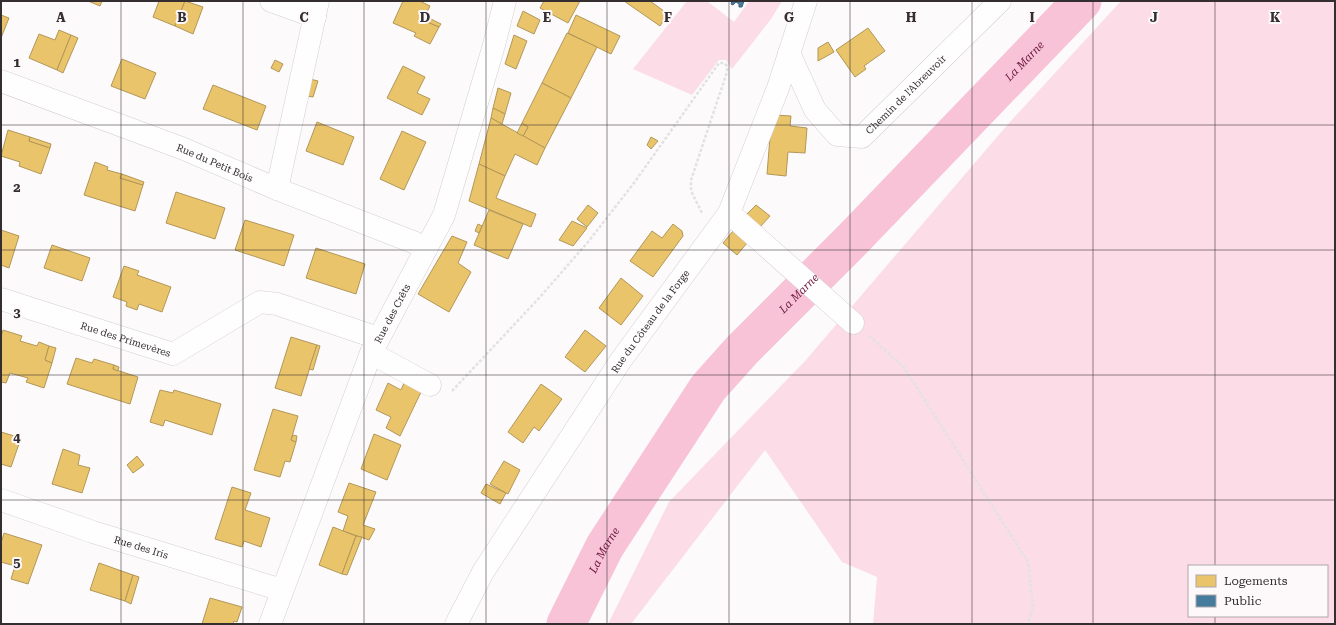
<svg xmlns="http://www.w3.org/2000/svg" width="1336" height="625" font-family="'Roboto Serif',serif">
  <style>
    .green { fill: #fbdce7; fill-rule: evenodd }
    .homes { fill: #e9c46a; stroke: #b39759 }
    .public { fill: #457b9d; stroke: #40647c }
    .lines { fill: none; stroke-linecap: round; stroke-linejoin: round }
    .river { stroke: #f8c3d6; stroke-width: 39 }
    .minor-casing { stroke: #d4d0d1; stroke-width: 23 }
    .path { stroke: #e2e2e2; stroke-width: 2.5; stroke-dasharray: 3 2; stroke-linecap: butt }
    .minor { stroke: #fffefe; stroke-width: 22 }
    .grid { fill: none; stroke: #352e30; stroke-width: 1; stroke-opacity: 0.55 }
    .labels { text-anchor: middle; stroke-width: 4; stroke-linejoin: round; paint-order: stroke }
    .street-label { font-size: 10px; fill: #352e30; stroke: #fdf9fa }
    .water-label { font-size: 11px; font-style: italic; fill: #6b163e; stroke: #fdf9fa }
    .grid-label { font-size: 13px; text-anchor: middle; font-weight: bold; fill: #352e30; stroke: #fdf9fa; stroke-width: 4; stroke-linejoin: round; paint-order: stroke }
  </style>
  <rect width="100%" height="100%" fill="#fcfafb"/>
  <g class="green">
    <path d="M687 1H707L734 22 749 1H782L771 19 732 69 726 60H719L692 95 633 69Z"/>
    <path d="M1121 1H1335V624H873L877 577 842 562 765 450 631 624H608L669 502 805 361 1009 123ZM1189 566H1327V616H1189Z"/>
  </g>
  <g class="homes">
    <path d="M88 1H102L100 6Z"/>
    <path d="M159 1H185L175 26 153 17Z"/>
    <path d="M185 1 203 7 193 34 175 26Z"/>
    <path d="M403 1H420L430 6 423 20 439 27 430 44 414 36 416 33 393 23Z"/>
    <path d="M544 1H580L568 23 540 8Z"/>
    <path d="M624 1H650L668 14 660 26Z"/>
    <path d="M523 11 540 20 534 34 517 26Z"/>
    <path d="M1 15 9 18 1 38Z"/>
    <path d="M576 15 620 36 611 54 568 33Z"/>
    <path d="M425 16 441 24 439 27 423 20Z"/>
    <path d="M868 28 885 51 864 66 866 69 855 77 836 50Z"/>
    <path d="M59 30 71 35 57 70 29 58 39 34 55 40Z"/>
    <path d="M567 33 597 47 571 98 542 83Z"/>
    <path d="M71 35 78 38 63 73 57 70Z"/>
    <path d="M514 35 527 41 516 69 505 64Z"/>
    <path d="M828 42 834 52 818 61V48Z"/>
    <path d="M122 59 156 73 145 99 111 86Z"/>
    <path d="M275 60 283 64 279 72 271 68Z"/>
    <path d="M403 66 425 77 417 93 430 99 422 115 387 98Z"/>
    <path d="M310 79 318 81 313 97 306 96Z"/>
    <path d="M542 83 571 98 545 148 523 136 528 127 522 123Z"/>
    <path d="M213 85 266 106 257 130 203 109Z"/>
    <path d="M498 88 511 93 505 114 493 108Z"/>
    <path d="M493 108 505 114 502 124 491 118Z"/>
    <path d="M775 115 791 116 790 126 807 128 805 153 788 152 786 176 767 174 771 125Z"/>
    <path d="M491 118 545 148 537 165 515 154 505 176 479 164Z"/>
    <path d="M317 122 354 137 343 165 306 151Z"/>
    <path d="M522 123 528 127 523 136 517 133Z"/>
    <path d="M8 130 30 137 29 141 50 148 41 174 19 166 20 162 1 156Z"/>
    <path d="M402 131 426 142 404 190 380 179Z"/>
    <path d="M30 137 51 144 50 148 29 141Z"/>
    <path d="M651 137 658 141 651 149 647 145Z"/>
    <path d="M95 162 108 167 107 170 122 174 120 178 143 185 135 211 84 195Z"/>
    <path d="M479 164 505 176 496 198 536 214 531 227 469 201Z"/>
    <path d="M122 174 144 182 143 185 120 178Z"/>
    <path d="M176 192 225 208 215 239 166 223Z"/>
    <path d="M588 205 598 213 587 227 577 219Z"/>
    <path d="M756 205 770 216 760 227 746 215Z"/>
    <path d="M489 210 523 224 508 259 474 245Z"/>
    <path d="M245 220 294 235 284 266 235 250Z"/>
    <path d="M572 221 587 228 573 246 559 240Z"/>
    <path d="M478 224 482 226 479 233 475 231Z"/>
    <path d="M673 224 682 231 683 236 653 277 630 261 652 231 662 238Z"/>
    <path d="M1 230 19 236 9 268 1 265Z"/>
    <path d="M733 231 747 243 737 255 723 243Z"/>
    <path d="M452 236 467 242 458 263 471 272 449 312 418 294Z"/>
    <path d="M52 245 90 258 82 281 44 268Z"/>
    <path d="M316 248 365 264 356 294 306 278Z"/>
    <path d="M124 266 139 271 137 275 171 287 162 312 139 304 137 310 126 306 127 302 113 297Z"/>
    <path d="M621 278 643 296 621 325 599 308Z"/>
    <path d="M3 330 22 336 20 341 37 346 39 342 49 346 45 360 52 363 44 388 26 382 28 378 10 373 6 383 1 382V337Z"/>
    <path d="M585 330 606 346 585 372 565 357Z"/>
    <path d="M291 337 317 345 301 396 275 388Z"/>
    <path d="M317 345 320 346 313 370 309 369Z"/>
    <path d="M49 346 56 348 52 363 45 360Z"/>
    <path d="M76 358 92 363 94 359 114 365 113 369 138 377 130 404 67 384Z"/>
    <path d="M114 365 119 367 118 371 113 369Z"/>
    <path d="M405 381 422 390 400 436 386 428 391 417 376 410 388 383 401 390Z"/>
    <path d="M541 384 562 399 539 431 534 427 523 443 508 432Z"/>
    <path d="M160 390 173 393 174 390 221 404 212 435 165 420 163 426 150 422Z"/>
    <path d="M273 409 298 416 291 440 296 442 290 462 285 461 280 477 254 470Z"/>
    <path d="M1 432 21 438 11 467 1 464Z"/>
    <path d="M374 434 401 445 387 480 361 469Z"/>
    <path d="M293 435 297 436 296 442 291 440Z"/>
    <path d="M63 449 80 455 78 465 90 468 82 493 52 484Z"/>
    <path d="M137 456 144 465 133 473 127 465Z"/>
    <path d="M504 461 520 470 508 494 490 484Z"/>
    <path d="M349 483 376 492 363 525 375 529 369 540 343 531 348 516 338 512Z"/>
    <path d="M486 484 506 493 500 504 481 493Z"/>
    <path d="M232 487 251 493 245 510 270 518 261 547 244 541 242 547 215 539Z"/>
    <path d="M333 527 356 536 342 574 319 565Z"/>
    <path d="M4 533 42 545 28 584 11 579 15 566 1 562V543Z"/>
    <path d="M356 536 362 537 347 575 342 574Z"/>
    <path d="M99 563 133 575 125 601 90 590Z"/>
    <path d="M133 575 139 577 131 604 125 601Z"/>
    <path d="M210 598 242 607 237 622 234 621 233 624H202Z"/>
  </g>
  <path class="public" d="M732 1H744L742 7H739V4L736 2 733 5 731 4Z"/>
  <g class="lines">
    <path class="river" id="s1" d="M566 624 605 546 708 388 742 350 852 240 1082 1"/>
    <defs>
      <g id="minor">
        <path d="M271 1 315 17"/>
        <path id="s2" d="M789 53 815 110 837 135 862 137 1000 1"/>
        <path id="s3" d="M1 81 184 149 277 189 413 242 426 249"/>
        <path d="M277 189 318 1"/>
        <path d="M729 213 853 323"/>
        <path id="s4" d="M1 299 173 354 260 302 277 304 378 338"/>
        <path d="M371 353 430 385"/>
        <path id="s5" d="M1 500 93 532 282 590"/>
        <path id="s6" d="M270 624 371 353 444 215 494 45 505 1"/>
        <path id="s7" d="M456 624 483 572 621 360 729 213 778 88 806 1"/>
      </g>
    </defs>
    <use href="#minor" class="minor-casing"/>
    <g class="path">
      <path d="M869 336 903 366 1028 562 1033 608 1028 624"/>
      <path d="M452 391 540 297 588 242 634 183 719 63H724L727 66V72L691 180V191L702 213"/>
    </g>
    <use href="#minor" class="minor"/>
  </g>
  <path class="grid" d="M121 1V624M243 1V624M364 1V624M486 1V624M607 1V624M729 1V624M850 1V624M972 1V624M1093 1V624M1215 1V566M1 125H1335M1 250H1335M1 375H1335M1 500H1335M1215 616V624"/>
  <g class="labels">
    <g class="street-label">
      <text dy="4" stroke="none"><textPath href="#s2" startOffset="182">Chemin de l'Abreuvoir</textPath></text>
      <text dy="4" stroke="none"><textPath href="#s3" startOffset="229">Rue du Petit Bois</textPath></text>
      <text dy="4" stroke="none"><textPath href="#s6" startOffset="334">Rue des Crêts</textPath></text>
      <text dy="4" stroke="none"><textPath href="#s7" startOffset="360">Rue du Côteau de la Forge</textPath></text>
      <text dy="4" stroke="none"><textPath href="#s4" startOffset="131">Rue des Primevères</textPath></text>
      <text dy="4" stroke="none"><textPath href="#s5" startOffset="148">Rue des Iris</textPath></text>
    </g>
    <g class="water-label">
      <text dy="4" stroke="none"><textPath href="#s1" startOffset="731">La Marne</textPath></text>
      <text dy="4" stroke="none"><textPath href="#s1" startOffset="407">La Marne</textPath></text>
      <text dy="4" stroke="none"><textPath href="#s1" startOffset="83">La Marne</textPath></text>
    </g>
  </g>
  <g class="grid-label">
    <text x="61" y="22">A</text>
    <text x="182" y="22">B</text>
    <text x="304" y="22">C</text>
    <text x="425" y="22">D</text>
    <text x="547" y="22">E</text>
    <text x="668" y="22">F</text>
    <text x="789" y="22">G</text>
    <text x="911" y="22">H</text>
    <text x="1032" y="22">I</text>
    <text x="1154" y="22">J</text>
    <text x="1275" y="22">K</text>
    <text x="17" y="67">1</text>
    <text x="17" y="192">2</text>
    <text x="17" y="317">3</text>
    <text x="17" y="442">4</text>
    <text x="17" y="567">5</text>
  </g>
  <rect width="1336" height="625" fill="none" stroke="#352e30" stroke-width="4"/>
  <rect x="1188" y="565" width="140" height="52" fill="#fdf9fa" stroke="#ada8a9"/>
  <rect x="1196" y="575" width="20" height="12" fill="#e9c46a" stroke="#ada8a9"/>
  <text x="1224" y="585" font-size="12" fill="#352e30">Logements</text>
  <rect x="1196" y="595" width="20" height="12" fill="#457b9d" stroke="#ada8a9"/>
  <text x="1224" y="605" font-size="12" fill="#352e30">Public</text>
</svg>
